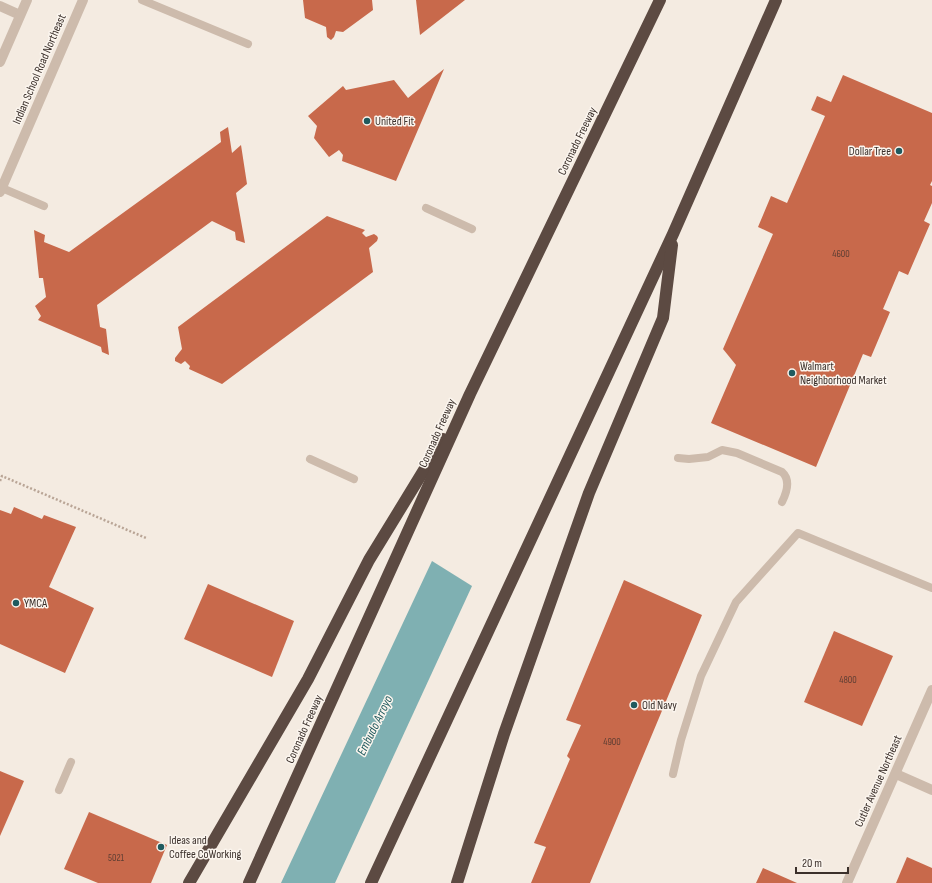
<svg xmlns="http://www.w3.org/2000/svg" width="932" height="883" font-family="'Sofia Sans Condensed',sans-serif">
  <style>
    .water { fill: #7fb0b2 }
    .building { fill: #c8694b }
    .lines { fill: none; stroke-linecap: round; stroke-linejoin: round }
    .path { stroke: #b9a596; stroke-width: 2.5; stroke-dasharray: 2 2; stroke-linecap: butt }
    .service { stroke: #cdbbac; stroke-width: 8 }
    .minor { stroke: #cdbbac; stroke-width: 10 }
    .tertiary { stroke: #cdbbac; stroke-width: 10 }
    .motorway { stroke: #5c4a42; stroke-width: 12 }
    .poi-dot { fill: #1f5a5e; stroke: #fbf5ee; stroke-width: 1.5 }
    .labels { text-anchor: middle; stroke-width: 3; stroke-linejoin: round; paint-order: stroke }
    .number-label { font-size: 10px; fill: #5e3e33 }
    .street-label { font-size: 12px; fill: #3b302b; stroke: #fbf5ee }
    .poi-label { font-size: 12px; fill: #3b302b; stroke: #fbf5ee; text-anchor: start }
    .water-label { font-size: 13px; font-style: italic; fill: #1f5a5e; stroke: #fbf5ee }
  </style>
  <rect width="100%" height="100%" fill="#f4ebe1"/>
  <path class="water" d="M432 561 472 586 335 883H281Z"/>
  <g class="building">
    <path d="M303 0H372L373 10 343 32 336 31 334 37 331 40 327 37 326 27 305 18Z"/>
    <path d="M416 0H465L420 35Z"/>
    <path d="M444 69 396 181 342 161 343 155 339 150 329 157 314 138 317 126 308 116 343 86 346 90 394 80 408 98Z"/>
    <path d="M843 75 932 113V181L930 185 932 186V203L924 221 930 224 908 275 899 271 883 309 890 312 871 357 863 354 816 467 711 423 736 365 723 349 773 234 758 227 771 196 787 203 825 116 811 110 817 96 831 102Z"/>
    <path d="M228 127 232 153 241 145 247 184 236 193 245 243 236 240 235 232 212 221 97 305 100 327 106 329 109 355 102 352 101 347 38 320 41 316 35 306 46 297 43 278H39L34 230 45 235 44 242 69 252 221 142 220 132Z"/>
    <path d="M327 216 365 230 362 233 366 237 374 234 377 236 378 238 377 241 369 248 373 272 222 384 189 369 190 366 185 361 181 364 175 361V358L182 349 178 327Z"/>
    <path d="M14 507 42 519 44 515 76 527 49 587 94 608 65 673 0 644V510L11 514Z"/>
    <path d="M624 580 702 615 590 883H531L546 847 534 843 570 759 567 756 581 725 566 720Z"/>
    <path d="M208 584 294 621 272 677 184 639Z"/>
    <path d="M834 631 893 656 862 726 804 702Z"/>
    <path d="M0 771 24 781 0 836Z"/>
    <path d="M89 812 167 845 151 883H98L64 869Z"/>
    <path d="M907 857 932 868V883H896Z"/>
    <path d="M763 868 797 883H756Z"/>
  </g>
  <g class="lines">
    <path class="path" d="M0 481 2 476 146 538"/>
    <g class="service">
      <path d="M142 0 248 44"/>
      <path d="M2 188 44 206"/>
      <path d="M426 208 472 229"/>
      <path d="M678 458 689 459 708 457 722 450 737 453 782 472C791 480 787 492 782 502"/>
      <path d="M310 459 354 479"/>
      <path d="M673 774 681 740 701 676 736 602 798 533 932 588"/>
      <path d="M59 790 71 762"/>
    </g>
    <g class="minor">
      <path d="M0 6 20 15"/>
      <path d="M0 62 27 0"/>
      <path d="M896 774 932 790"/>
    </g>
    <g class="tertiary">
      <path d="M0 192 83 0"/>
      <path d="M847 883 932 690"/>
    </g>
    <g class="motorway">
      <path d="M189 883 308 679 369 560 443 439"/>
      <path d="M249 883 470 394 660 0"/>
      <path d="M371 883 673 234 776 0"/>
      <path d="M457 883 504 734 589 493 663 318 672 245"/>
    </g>
  </g>
  <g class="poi-dot">
    <circle cx="367" cy="121" r="4"/>
    <circle cx="899" cy="151" r="4"/>
    <circle cx="792" cy="373" r="4"/>
    <circle cx="16" cy="603" r="4"/>
    <circle cx="634" cy="705" r="4"/>
    <circle cx="161" cy="847" r="4"/>
  </g>
  <g class="labels">
    <g class="number-label">
      <text x="841" y="257">4600</text>
      <text x="848" y="683">4800</text>
      <text x="612" y="745">4900</text>
      <text x="116" y="861">5021</text>
    </g>
    <g class="street-label">
      <text transform="translate(39 69) rotate(-67)" y="4">Indian School Road Northeast</text>
      <text transform="translate(577 141) rotate(-64)" y="4">Coronado Freeway</text>
      <text transform="translate(437 433) rotate(-66)" y="4">Coronado Freeway</text>
      <text transform="translate(304 729) rotate(-66)" y="4">Coronado Freeway</text>
      <text transform="translate(878 781) rotate(-66)" y="4">Cutler Avenue Northeast</text>
    </g>
    <g class="poi-label">
      <text x="375" y="125">United Fit</text>
      <text x="891" y="155" text-anchor="end">Dollar Tree</text>
      <text x="800" y="370">Walmart<tspan x="800" dy="14">Neighborhood Market</tspan></text>
      <text x="24" y="607">YMCA</text>
      <text x="642" y="709">Old Navy</text>
      <text x="169" y="844">Ideas and<tspan x="169" dy="14">Coffee CoWorking</tspan></text>
    </g>
    <g class="water-label">
      <text transform="translate(374 725) rotate(-64)" y="5">Embudo Arroyo</text>
    </g>
  </g>
  <path d="M796 867v6h52v-6" fill="none" stroke="#3b302b" stroke-width="2"/>
  <text x="802" y="867" font-size="12" fill="#3b302b" stroke="#fbf5ee" stroke-width="3" paint-order="stroke">20 m</text>
</svg>
